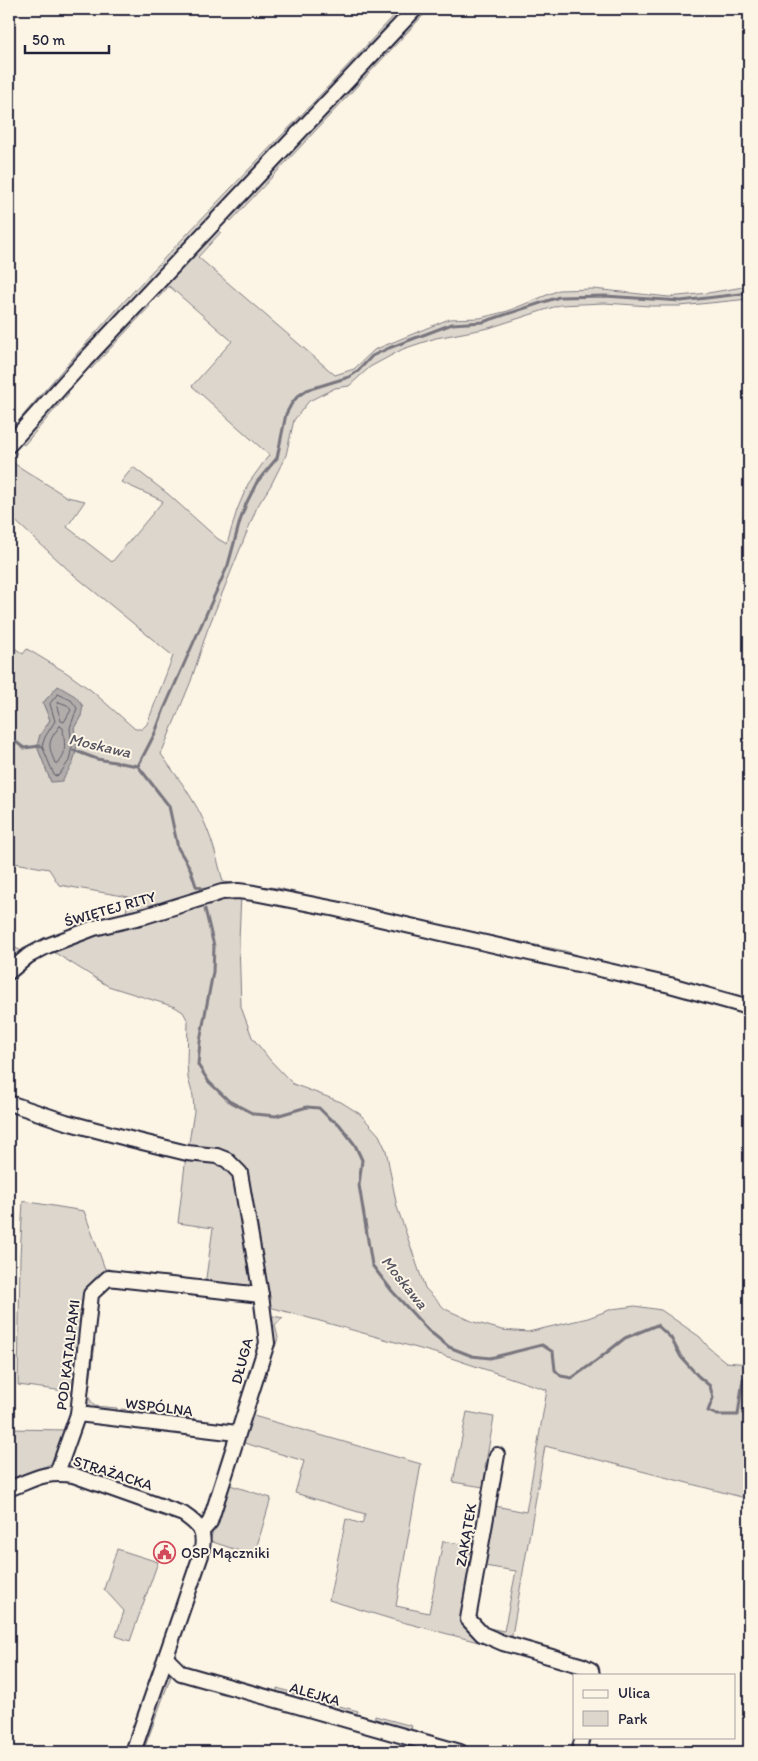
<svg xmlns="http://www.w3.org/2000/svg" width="758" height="1761" font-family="Itim,sans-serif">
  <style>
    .green { fill: #dcd6cc; stroke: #7f7c84; fill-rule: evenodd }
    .water { fill: #b2adab; stroke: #78757e }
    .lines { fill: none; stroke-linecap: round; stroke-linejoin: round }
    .shore { stroke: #5c5a68; stroke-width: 1 }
    .stream { stroke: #78757e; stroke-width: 3 }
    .minor-casing { stroke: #22223b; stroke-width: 18 }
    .minor { stroke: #fcf5e5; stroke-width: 14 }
    .labels { text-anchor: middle; stroke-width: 4; stroke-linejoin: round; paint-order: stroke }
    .street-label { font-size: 15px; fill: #22223b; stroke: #fcf5e5 }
    .poi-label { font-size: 15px; fill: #22223b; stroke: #fcf5e5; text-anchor: start }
    .water-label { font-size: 16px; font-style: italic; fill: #545362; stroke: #fcf5e5 }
  </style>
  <rect width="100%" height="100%" fill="#fcf5e5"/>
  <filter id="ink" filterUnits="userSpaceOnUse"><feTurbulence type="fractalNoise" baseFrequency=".02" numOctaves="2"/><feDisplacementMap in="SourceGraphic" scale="10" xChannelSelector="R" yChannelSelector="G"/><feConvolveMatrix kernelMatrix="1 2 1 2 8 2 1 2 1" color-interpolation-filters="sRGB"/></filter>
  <g filter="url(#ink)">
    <g class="green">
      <path d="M400 9H408L9 439V432C88 338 172 249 257 161 306 111 353 60 400 9Z"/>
      <path d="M420 9H429L231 221 226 217Z"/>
      <path d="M216 228 221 232 198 257 335 375 354 369 374 350 449 319 480 318 508 311 559 290 593 289 669 297 708 293 749 286V299L680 306H650L604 303 560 305 489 328 436 338 403 349 370 367 349 386 335 388 309 401 294 420 286 455 271 485 257 507 207 631 191 681 161 754C171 769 183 783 192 799 208 824 216 853 223 882L278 888 390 915 565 951 610 965 749 1000V1003L252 890 125 917 129 897 59 885 49 869 9 862V644L23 654 27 649 67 673 92 691 135 729H142L147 724 173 656 74 575 9 515V453L12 449 17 453 10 461 67 497 85 501 67 527 112 562 163 501 121 482 133 467 168 494 218 539 227 544 237 510 248 484 269 455 192 386 232 341 169 286 158 298 155 294ZM58 686 62 689 81 716 74 728 77 746 73 763 51 782 37 746 40 735 50 720 43 703Z"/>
      <path d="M146 303 150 306 91 369 87 364Z"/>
      <path d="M64 389 69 393 24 445 19 441Z"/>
      <path d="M241 894 239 940 241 1007 252 1037 270 1060 293 1084 341 1102 360 1114 379 1135 386 1150 397 1207 425 1288 445 1309 474 1322 502 1330 528 1332 588 1318 612 1309 635 1306 661 1310 700 1337 710 1349 726 1362 749 1364V1499L545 1446 511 1641 483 1630 472 1616 475 1615 484 1627 504 1631 516 1571 484 1566 493 1498 496 1499 495 1506 526 1512 547 1390 442 1355 273 1308 267 1305 245 1169C233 1152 206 1152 188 1149L194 1111 193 1096 188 1078 187 1063 188 1021 183 1012 175 1007 108 986 49 949 85 934 213 898Z"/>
      <path d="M9 945 26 953 9 967Z"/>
      <path d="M186 1156 223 1164 233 1173 253 1277 249 1286 242 1289 205 1285 213 1228 178 1223Z"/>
      <path d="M23 1201 84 1211 105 1269H109V1273L88 1290 75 1409 71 1408 72 1392 18 1385 20 1257Z"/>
      <path d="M273 1316 283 1318 275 1325 278 1338 275 1347 270 1345V1318Z"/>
      <path d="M89 1343 95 1344 88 1396 94 1406 117 1408V1412L91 1409 84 1398Z"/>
      <path d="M121 1409 194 1418 193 1422 121 1412Z"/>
      <path d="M467 1412 494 1417 485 1468 490 1475 479 1530 476 1529 483 1487 453 1482Z"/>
      <path d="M250 1415 421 1464 396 1606 429 1613 443 1541 472 1546 474 1538 478 1539 462 1624 480 1638 501 1648 391 1619 329 1600 346 1519 362 1524 365 1514 295 1493 304 1461 241 1442Z"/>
      <path d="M9 1429 67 1430 60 1453 53 1463 9 1482Z"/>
      <path d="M227 1484 271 1498 254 1556 210 1541Z"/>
      <path d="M117 1549 158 1562 130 1641 116 1636 124 1611 104 1589Z"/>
      <path d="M167 1675 171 1676 143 1752H137Z"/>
      <path d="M277 1688 310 1698 308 1702 277 1693Z"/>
      <path d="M314 1699 358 1711 356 1715 314 1704Z"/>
      <path d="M375 1716 412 1726 410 1731 374 1722Z"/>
    </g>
    <path class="water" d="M58 686 75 696 83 706 81 716 74 728 77 746 73 763 62 781 51 782 37 746 40 735 50 720 43 703Z"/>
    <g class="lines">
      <g class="shore">
        <path d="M58 694 71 700 77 708 70 728 72 746 69 761 59 775 56 776 54 775 42 746 45 737 55 721 50 704Z"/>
        <path d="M59 702 67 705 71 710 64 722 61 721 57 707Z"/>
        <path d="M60 726 63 728C64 740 68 756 57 764L55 763C48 745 47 742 60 726Z"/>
      </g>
      <g class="stream">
        <path d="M9 734 12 739 24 748 40 746"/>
        <path d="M73 750 97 759 138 766 169 806 178 848 190 868 196 886 204 889"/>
        <path d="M138 766 155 733 164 709 228 565 240 521 246 504 257 482 277 458 286 414 292 403 298 396 307 390 349 377 358 371 372 356 389 348 452 324 483 322 559 297 605 296 681 301 749 293"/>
        <path d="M205 909 214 946 213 972 200 1041 198 1065 209 1082 229 1101 254 1114 276 1116 307 1107 319 1108 329 1118 339 1124 355 1145 362 1160 359 1185 372 1265 392 1291 428 1330 449 1347 472 1356 490 1358 542 1345 553 1352 555 1370 561 1376 572 1378 596 1361 625 1338 657 1325 671 1338 681 1357 698 1376 710 1386 713 1398 708 1411 717 1415H738L743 1379 749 1378"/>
      </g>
      <defs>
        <g id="minor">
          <path d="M9 445 85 360 415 9"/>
          <path d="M9 972 28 956 47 946 94 928 145 916 222 892 238 891 254 893 336 909 670 985 749 1007"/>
          <path d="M9 1103 66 1122 130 1139 187 1153 217 1156 227 1160 240 1173 261 1295 267 1343 210 1522 202 1531"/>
          <path d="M78 1414 237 1433"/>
          <path d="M497 1455 468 1619 482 1634 503 1643 583 1666 591 1670 592 1675"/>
          <path d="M57 1473 78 1414 91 1294 108 1278 261 1295"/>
          <path d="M9 1489C34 1479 45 1471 73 1475L183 1514C201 1526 206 1533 201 1555L133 1752"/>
          <path d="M167 1659 181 1673 460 1752"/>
          <path d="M579 1752 583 1737"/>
        </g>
      </defs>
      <use href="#minor" class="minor-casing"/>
      <use href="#minor" class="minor"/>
    </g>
  </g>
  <defs>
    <symbol id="civic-ring" viewBox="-11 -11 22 22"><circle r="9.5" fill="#fcf5e5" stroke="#d1495b" stroke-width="1.5"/><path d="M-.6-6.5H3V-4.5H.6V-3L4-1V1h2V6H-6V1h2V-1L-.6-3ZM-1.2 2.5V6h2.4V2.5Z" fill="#d1495b"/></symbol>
  </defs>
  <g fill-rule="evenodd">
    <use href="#civic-ring" x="152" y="1540" width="25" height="25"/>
  </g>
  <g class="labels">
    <g class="street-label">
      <text transform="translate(110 909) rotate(-16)" y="5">ŚWIĘTEJ RITY</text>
      <text transform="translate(68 1355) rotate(-83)" y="5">POD KATALPAMI</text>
      <text transform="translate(242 1361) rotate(-75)" y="5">DŁUGA</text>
      <text transform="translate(159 1407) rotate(7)" y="5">WSPÓLNA</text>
      <text transform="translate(113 1473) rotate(18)" y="5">STRAŻACKA</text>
      <text transform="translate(466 1535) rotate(-80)" y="5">ZAKĄTEK</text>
      <text transform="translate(315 1694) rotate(16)" y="5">ALEJKA</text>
    </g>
    <g class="poi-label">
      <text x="181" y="1558">OSP Mączniki</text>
    </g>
    <g class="water-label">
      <text transform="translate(100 745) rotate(13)" y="6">Moskawa</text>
      <text transform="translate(405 1282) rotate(51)" y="6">Moskawa</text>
    </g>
  </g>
  <rect width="758" height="1761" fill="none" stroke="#fcf5e5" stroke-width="30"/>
  <rect x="15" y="15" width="728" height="1731" fill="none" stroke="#22223b" stroke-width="2" filter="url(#ink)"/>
  <rect x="573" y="1674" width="162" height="65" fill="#fcf5e5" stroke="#a5a1a1"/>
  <rect x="583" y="1690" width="25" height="8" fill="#fcf5e5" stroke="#a5a1a1"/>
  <text x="618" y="1698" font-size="15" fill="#22223b">Ulica</text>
  <rect x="583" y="1711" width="25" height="15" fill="#dcd6cc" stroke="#a5a1a1"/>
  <text x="618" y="1724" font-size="15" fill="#22223b">Park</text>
  <path d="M25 45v8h84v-8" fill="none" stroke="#22223b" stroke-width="2.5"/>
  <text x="32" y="45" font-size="15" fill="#22223b" stroke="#fcf5e5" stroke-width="4" paint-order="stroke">50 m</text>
</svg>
